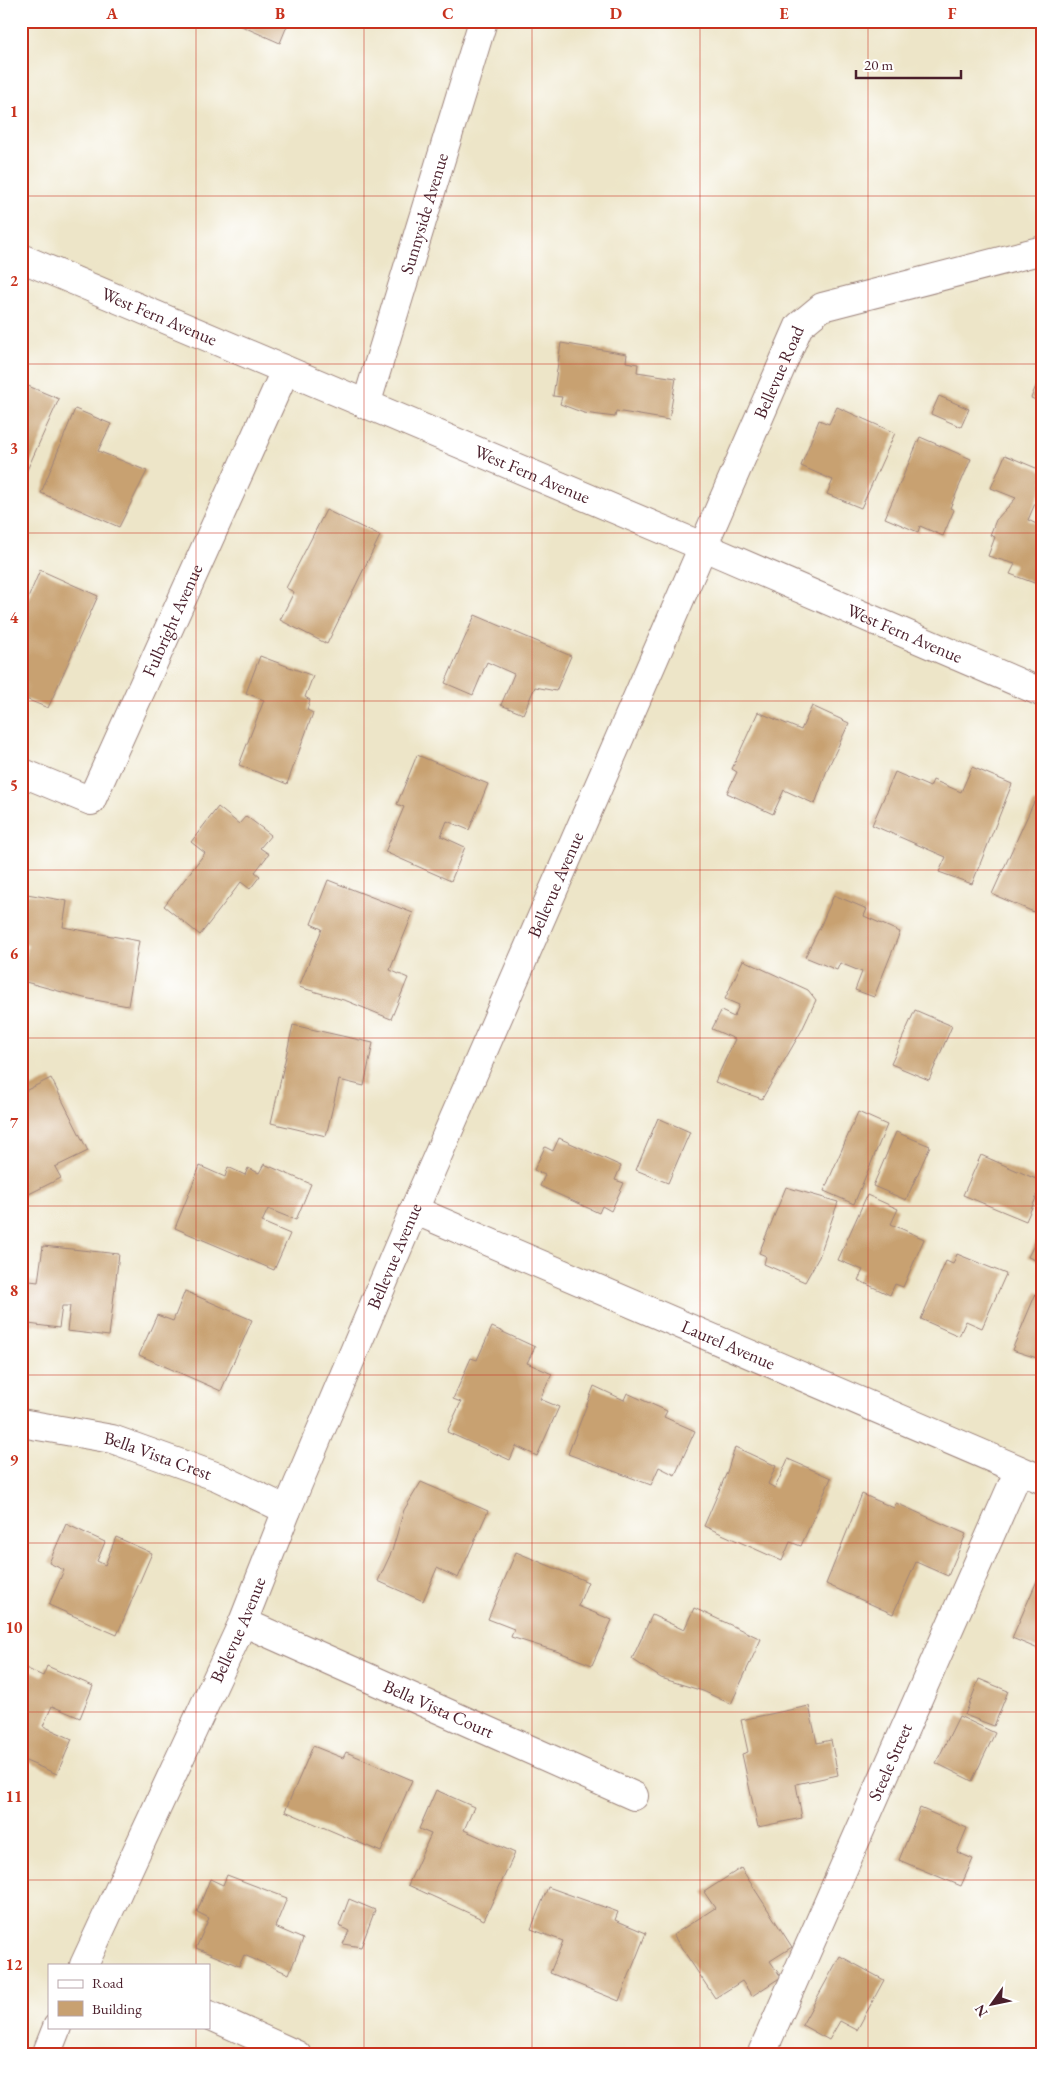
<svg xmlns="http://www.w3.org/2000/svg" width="1064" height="2076" font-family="'EB Garamond',serif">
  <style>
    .building { fill: #c8a171 }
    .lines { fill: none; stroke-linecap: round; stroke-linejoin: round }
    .street-casing { stroke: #9c827a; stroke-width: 30 }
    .secondary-casing { stroke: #9c827a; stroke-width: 30 }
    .street { stroke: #fff; stroke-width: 28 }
    .secondary { stroke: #fff; stroke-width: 28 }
    .grid { fill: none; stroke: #c8321e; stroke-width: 1; stroke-opacity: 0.55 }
    .labels { text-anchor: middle; stroke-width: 5; stroke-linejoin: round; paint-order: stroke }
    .street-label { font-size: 18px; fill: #4a1f2b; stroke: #fff }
    .neatline { fill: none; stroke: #c8321e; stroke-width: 2 }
    .grid-label { font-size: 16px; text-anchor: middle; font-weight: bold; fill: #c8321e }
  </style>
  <rect width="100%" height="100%" fill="#fff"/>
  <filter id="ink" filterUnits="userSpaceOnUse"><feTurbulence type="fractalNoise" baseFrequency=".02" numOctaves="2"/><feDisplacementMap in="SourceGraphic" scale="10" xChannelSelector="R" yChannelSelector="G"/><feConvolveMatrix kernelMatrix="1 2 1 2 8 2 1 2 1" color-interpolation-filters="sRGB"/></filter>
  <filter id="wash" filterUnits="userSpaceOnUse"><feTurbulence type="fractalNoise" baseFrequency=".0096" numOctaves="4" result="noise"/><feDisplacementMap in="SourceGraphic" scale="20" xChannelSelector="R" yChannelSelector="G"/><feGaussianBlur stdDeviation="1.12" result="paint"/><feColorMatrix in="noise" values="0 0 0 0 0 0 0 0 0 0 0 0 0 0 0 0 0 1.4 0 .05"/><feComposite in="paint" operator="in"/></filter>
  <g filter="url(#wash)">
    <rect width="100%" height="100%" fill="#ede5c8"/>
    <g id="blocks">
      <g class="building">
        <path d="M98 21H109L108 25Z"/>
        <path d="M230 21H289L280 43Z"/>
        <path d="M740 21H759V22L741 27Z"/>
        <path d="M561 343 627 354 626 362 638 364 637 372 676 378 669 420 616 411 615 417 584 413 560 404 562 397 553 396Z"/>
        <path d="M1043 369V403L1031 398Z"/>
        <path d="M21 383 59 399 23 479H21Z"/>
        <path d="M939 396 969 409 961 427 931 414Z"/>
        <path d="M837 407 895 433 861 508 827 494 833 480 801 466 819 420 829 424Z"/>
        <path d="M75 409 111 424 98 451 147 471 119 527 41 493Z"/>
        <path d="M920 437 971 459 950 508 954 510 943 536 920 526 918 532 885 518Z"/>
        <path d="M1005 455 1043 471V485L1028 520 1043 527V571L1037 584 1010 574 1015 564 988 556 995 537 990 535 996 520 1016 498 991 488Z"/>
        <path d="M326 510 380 536 327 644 280 620 294 592 286 588Z"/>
        <path d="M40 570 98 596 48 708 21 697V615Z"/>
        <path d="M475 615 571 656 556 691 535 687 523 714 501 705 514 674 487 662 473 695 445 683Z"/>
        <path d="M260 656 313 676 305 697 310 700 307 710 313 713 287 784 239 765 264 700 246 693Z"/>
        <path d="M812 706 849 723 827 770 815 804 784 790 773 814 727 793 737 772 732 769 758 712 801 730Z"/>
        <path d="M417 755 488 784 469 830 447 821 441 836 465 847 451 881 385 852 404 807 397 804Z"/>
        <path d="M972 767 1012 784 972 884 939 872 946 857 872 825 895 772 930 787 933 780 961 792Z"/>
        <path d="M1034 802 1043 806V916L992 894Z"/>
        <path d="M218 807 239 824 246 816 271 835 260 848 269 854 255 872 260 876 250 889 241 882 200 935 164 906 205 853 191 842Z"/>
        <path d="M328 880 413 913 390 970 408 978 391 1019 347 1001 299 987 322 929 311 924Z"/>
        <path d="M27 894 67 901 63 927 139 941 128 1006 84 998 22 981 28 945 21 944V926Z"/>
        <path d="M834 895 867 909 864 916 900 932 874 997 855 990 862 972 840 963 837 970 805 957 821 925Z"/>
        <path d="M743 960 808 990 816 1000 802 1030 762 1099 715 1082 735 1039 712 1029 721 1011 734 1017 739 1005 725 999Z"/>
        <path d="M915 1010 952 1026 929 1080 891 1064Z"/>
        <path d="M293 1025 373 1043 364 1086 339 1080 326 1136 271 1123Z"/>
        <path d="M51 1078 88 1151 55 1167 61 1178 21 1198V1093Z"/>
        <path d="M858 1112 887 1125 854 1204 824 1191Z"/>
        <path d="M658 1118 690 1132 668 1183 636 1170Z"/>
        <path d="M896 1132 930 1146 906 1200 873 1186Z"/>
        <path d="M559 1138 621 1166 615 1180 624 1183 611 1211 602 1206 599 1213 540 1186 545 1175 534 1170 545 1147 553 1151Z"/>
        <path d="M981 1155 1043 1182 1026 1221 963 1195Z"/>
        <path d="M264 1164 311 1184 296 1220 268 1209 262 1222 290 1234 274 1270 175 1228 200 1166 225 1177 228 1167 245 1175 248 1168 259 1173Z"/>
        <path d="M786 1187 838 1202 819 1257 805 1282 764 1264 766 1256 759 1253Z"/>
        <path d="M867 1195 898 1209 891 1224 924 1239 903 1287 895 1284 890 1295 858 1280 863 1270 838 1260Z"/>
        <path d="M1043 1227V1263L1028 1257Z"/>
        <path d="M43 1246 119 1254 109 1336 67 1331 70 1306H62L59 1328 21 1323 22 1280 38 1282Z"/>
        <path d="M957 1254 1006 1274 982 1328 966 1321 959 1336 921 1319 946 1261 953 1264Z"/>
        <path d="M185 1291 252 1320 221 1391 139 1355 157 1315 173 1321Z"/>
        <path d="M1037 1291 1043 1294V1360L1012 1350Z"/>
        <path d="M492 1327 535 1347 527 1363 552 1374 540 1399 559 1407 537 1456 516 1446 510 1460 447 1432 461 1402 453 1399 471 1358 477 1360Z"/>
        <path d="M594 1386 624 1400 627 1393 667 1411 664 1417 695 1431 675 1475 659 1467 651 1485 568 1454Z"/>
        <path d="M735 1447 776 1466 768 1484 775 1488 788 1459 831 1478 801 1546 790 1542 782 1561 704 1526 727 1472Z"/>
        <path d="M421 1482 488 1511 458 1578 437 1568 423 1601 378 1581 392 1551 404 1510Z"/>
        <path d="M862 1494 894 1508 896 1503 966 1534 948 1576 916 1562 893 1614 826 1584Z"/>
        <path d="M66 1524 105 1542 97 1561 105 1565 116 1537 152 1553 117 1635 49 1605 64 1570 49 1563Z"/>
        <path d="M516 1552 588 1582 578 1606 612 1620 592 1665 559 1652 511 1637 514 1629 488 1619Z"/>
        <path d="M1043 1567V1651L1012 1638Z"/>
        <path d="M694 1608 761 1639 731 1704 703 1691 661 1678 632 1659 652 1615 684 1630Z"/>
        <path d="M21 1666 43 1676 47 1666 93 1686 80 1718 52 1706 43 1726 72 1739 57 1774 21 1759Z"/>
        <path d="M979 1679 1008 1691 994 1726 965 1715Z"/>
        <path d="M809 1706 817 1743 831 1740 838 1775 796 1784 802 1818 758 1827 742 1754 748 1752 741 1720Z"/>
        <path d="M959 1716 995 1733 972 1781 936 1763Z"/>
        <path d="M313 1746 343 1758 346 1752 412 1780 381 1852 285 1811Z"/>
        <path d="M436 1790 474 1807 464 1830 515 1853 484 1920 408 1885 431 1834 419 1829Z"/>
        <path d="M920 1808 967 1828 957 1852 973 1859 961 1886 899 1860Z"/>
        <path d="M741 1868 792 1947 770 1961 781 1977 752 1996 742 1981 715 1998 673 1935 715 1908 704 1892Z"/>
        <path d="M227 1875 287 1898 275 1927 303 1939 289 1974 244 1955 239 1966 196 1948 209 1918 197 1912 210 1879 223 1885Z"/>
        <path d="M548 1887 618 1912 615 1920 646 1933 619 2001 550 1973 563 1941 531 1929Z"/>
        <path d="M349 1899 375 1910 361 1947 343 1944 349 1931 339 1926Z"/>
        <path d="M840 1956 884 1980 857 2030 840 2021 829 2040 802 2025Z"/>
      </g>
    </g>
  </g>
  <g filter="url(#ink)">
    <use href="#blocks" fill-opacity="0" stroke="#9c827a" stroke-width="1"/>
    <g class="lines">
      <defs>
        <g id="street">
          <path id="s1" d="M366 405 483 21"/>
          <path id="s2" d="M21 772 91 801 285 371"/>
          <path id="s3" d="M414 1210 1043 1480"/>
          <path id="s4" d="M21 1423 112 1439 218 1477 287 1510"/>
          <path id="s5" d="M243 1622 634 1796"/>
          <path id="s6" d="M84 1965 243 1622 287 1510 414 1210 799 326 822 307 1043 250"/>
          <path d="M209 2015 297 2055"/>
          <path d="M46 2055 57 2027"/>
          <path id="s7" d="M761 2055 1019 1470"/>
        </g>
        <g id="secondary">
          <path id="s8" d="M21 258 704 547 1043 693"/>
        </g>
      </defs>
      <use href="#street" class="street-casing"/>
      <use href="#secondary" class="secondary-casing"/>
      <use href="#street" class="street"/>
      <use href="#secondary" class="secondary"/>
    </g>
  </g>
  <path class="grid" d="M196 21V1965M364 21V2055M532 21V2055M700 21V2055M868 21V2055M21 196H1043M21 364H1043M21 533H1043M21 701H1043M21 870H1043M21 1038H1043M21 1206H1043M21 1375H1043M21 1543H1043M21 1712H1043M21 1880H1043M196 2027V2055"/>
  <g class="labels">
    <g class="street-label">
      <text dy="6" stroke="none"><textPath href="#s1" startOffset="200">Sunnyside Avenue</textPath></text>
      <text dy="6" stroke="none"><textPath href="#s8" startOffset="150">West Fern Avenue</textPath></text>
      <text dy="6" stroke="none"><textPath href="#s6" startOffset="1738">Bellevue Road</textPath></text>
      <text dy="6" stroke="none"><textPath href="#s8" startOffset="555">West Fern Avenue</textPath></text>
      <text dy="6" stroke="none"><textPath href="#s2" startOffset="274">Fulbright Avenue</textPath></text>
      <text dy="6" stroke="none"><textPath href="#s8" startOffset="960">West Fern Avenue</textPath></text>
      <text dy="6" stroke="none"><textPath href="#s6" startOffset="1179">Bellevue Avenue</textPath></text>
      <text dy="6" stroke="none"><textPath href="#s6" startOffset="774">Bellevue Avenue</textPath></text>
      <text dy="6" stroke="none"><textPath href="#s3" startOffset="342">Laurel Avenue</textPath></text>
      <text dy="6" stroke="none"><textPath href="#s4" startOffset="141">Bella Vista Crest</textPath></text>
      <text dy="6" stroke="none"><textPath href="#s6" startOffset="369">Bellevue Avenue</textPath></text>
      <text dy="6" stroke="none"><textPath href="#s5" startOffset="214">Bella Vista Court</textPath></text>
      <text dy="6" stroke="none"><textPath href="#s7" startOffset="320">Steele Street</textPath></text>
    </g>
  </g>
  <rect width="1064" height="2076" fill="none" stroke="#fff" stroke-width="55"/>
  <rect x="48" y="1964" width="162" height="65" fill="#ffffff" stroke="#b7a5aa"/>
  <rect x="58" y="1980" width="25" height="8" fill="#ffffff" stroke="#b7a5aa"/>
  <text x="92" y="1988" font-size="15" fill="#4a1f2b">Road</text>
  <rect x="58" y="2001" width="25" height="15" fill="#c8a171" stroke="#b7a5aa"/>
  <text x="92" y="2014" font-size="15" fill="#4a1f2b">Building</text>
  <g transform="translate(992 2004) rotate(237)" stroke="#ffffff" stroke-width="4" paint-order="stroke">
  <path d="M0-4L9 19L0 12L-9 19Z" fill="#4a1f2b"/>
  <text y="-8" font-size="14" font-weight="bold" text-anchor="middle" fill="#4a1f2b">N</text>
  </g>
  <path d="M856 70v8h105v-8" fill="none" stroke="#4a1f2b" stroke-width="2.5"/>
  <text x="864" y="70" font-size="15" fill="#4a1f2b" stroke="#ffffff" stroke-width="4" paint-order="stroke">20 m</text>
  <rect x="28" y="28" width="1008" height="2020" class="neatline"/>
  <g class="grid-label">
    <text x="112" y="19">A</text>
    <text x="280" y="19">B</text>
    <text x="448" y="19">C</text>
    <text x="616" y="19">D</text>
    <text x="784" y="19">E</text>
    <text x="952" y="19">F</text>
    <text x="14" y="117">1</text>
    <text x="14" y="286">2</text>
    <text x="14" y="454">3</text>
    <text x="14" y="623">4</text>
    <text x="14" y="791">5</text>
    <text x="14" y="959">6</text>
    <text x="14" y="1128">7</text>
    <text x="14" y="1296">8</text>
    <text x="14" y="1465">9</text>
    <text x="14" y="1633">10</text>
    <text x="14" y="1802">11</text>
    <text x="14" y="1970">12</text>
  </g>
</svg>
